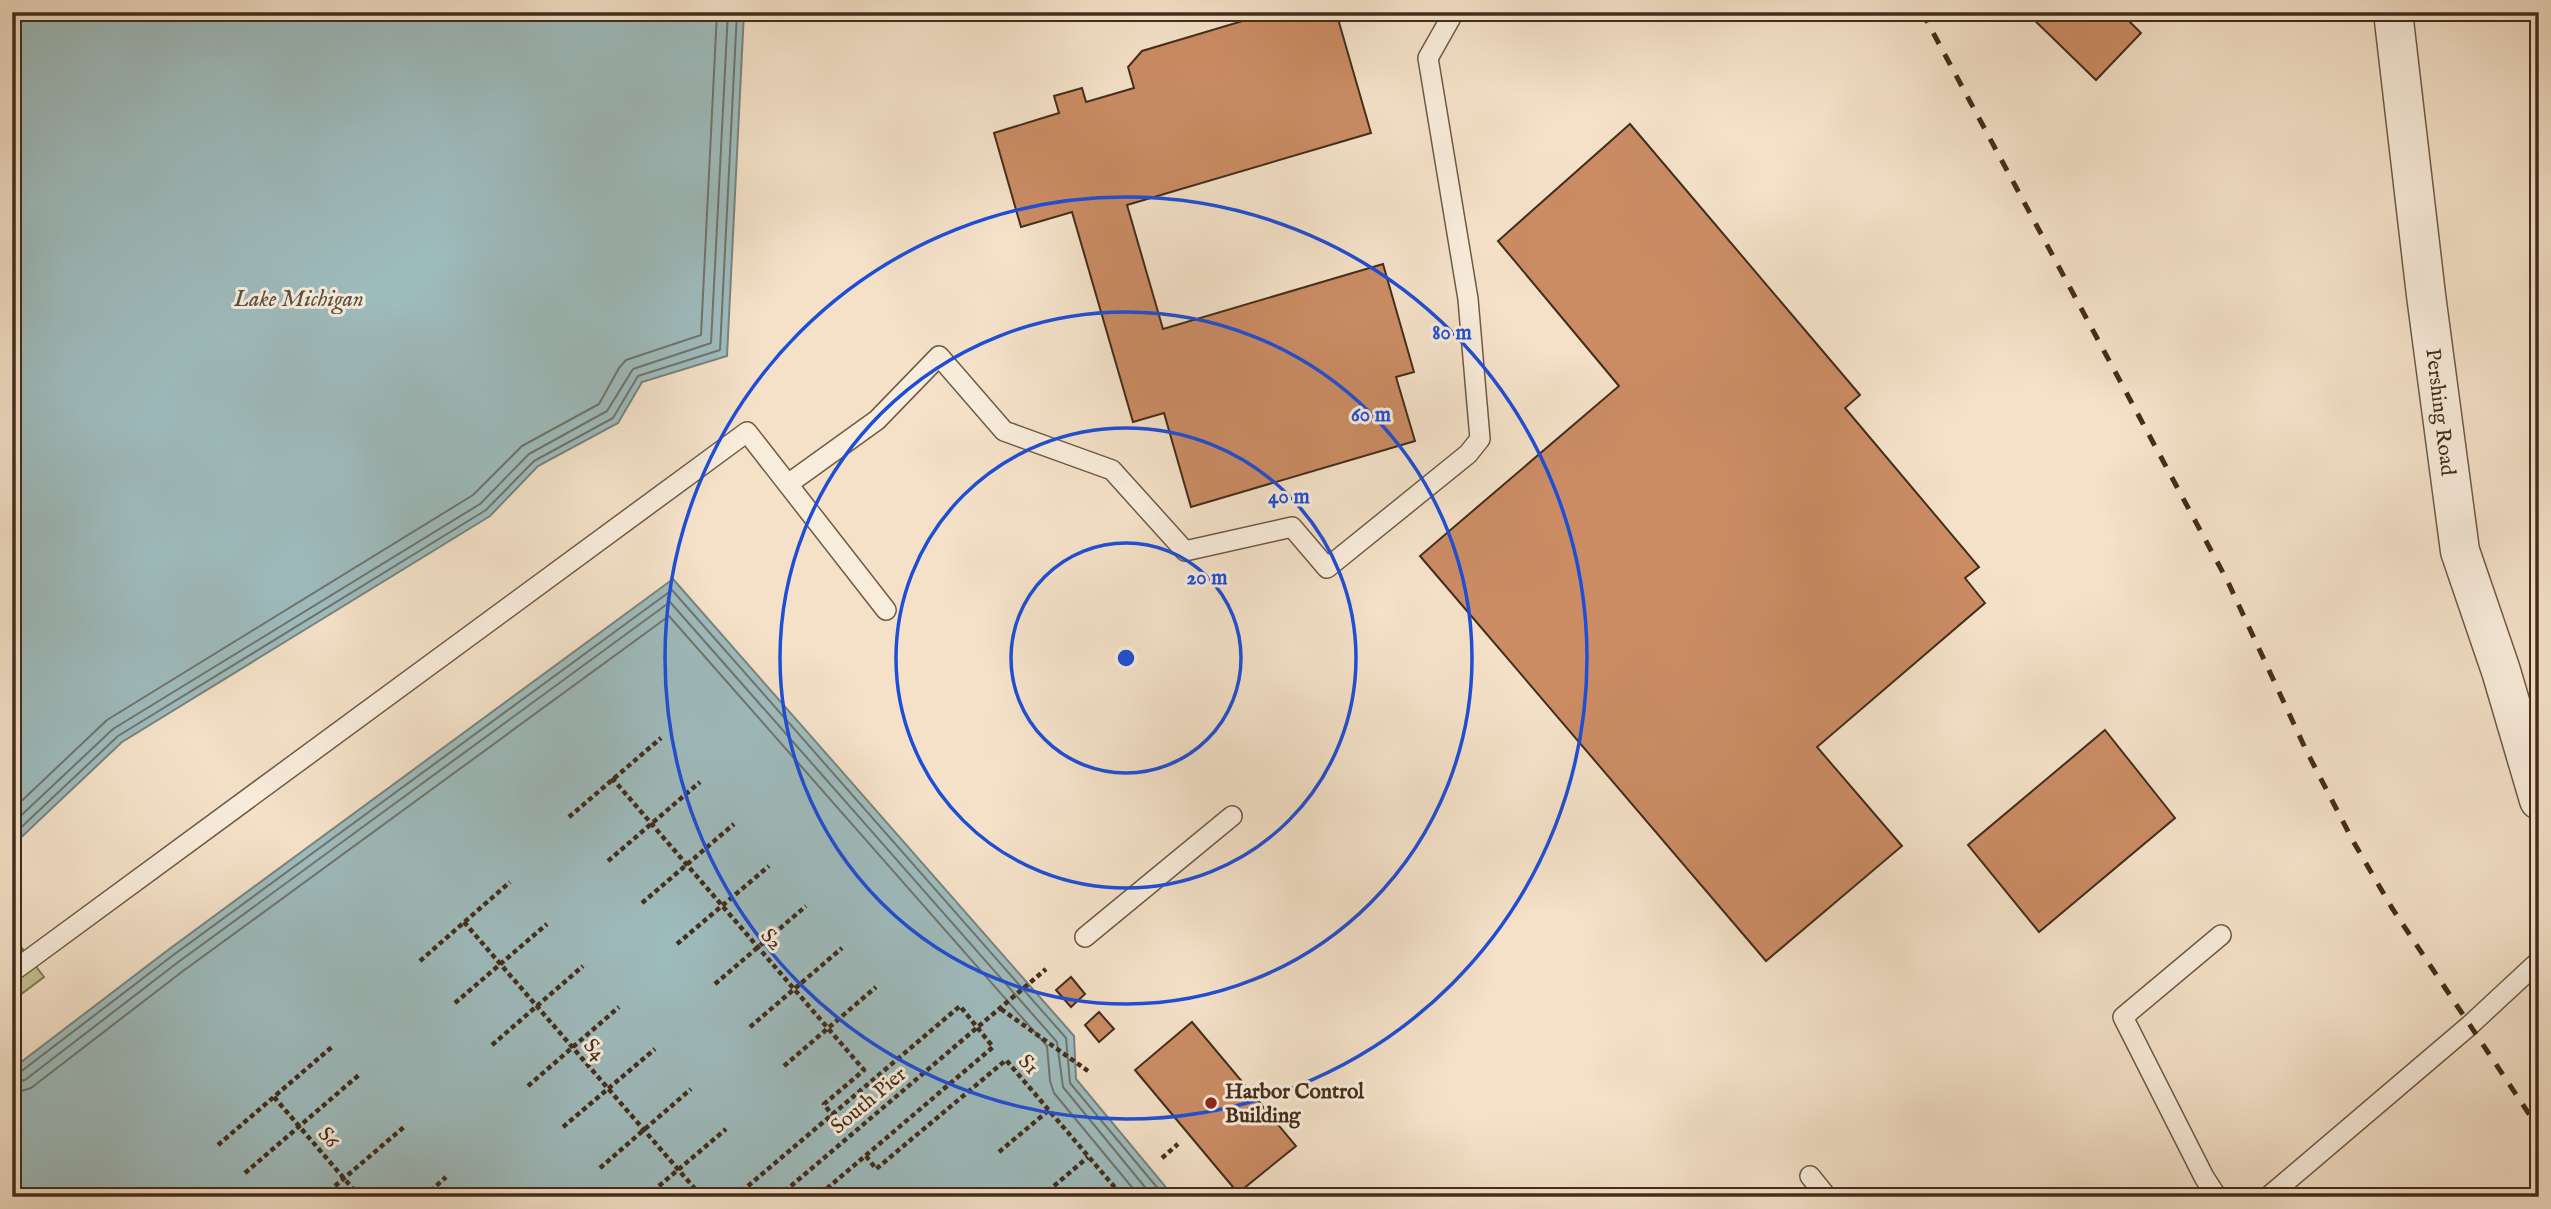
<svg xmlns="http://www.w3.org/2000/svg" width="2551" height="1209" font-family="'IM FELL English',serif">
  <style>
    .green { fill: #c2c192; stroke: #827756; stroke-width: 2 }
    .water { fill: #9ebcbe; stroke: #7a837d; stroke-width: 2 }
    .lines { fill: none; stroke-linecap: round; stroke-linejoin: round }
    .shore { stroke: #70746c; stroke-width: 2 }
    .building { fill: #cb8c64; stroke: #432d1b; stroke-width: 2 }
    .service-casing { stroke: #6f5a46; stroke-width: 22 }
    .tertiary-casing { stroke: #6f5a46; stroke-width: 41 }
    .path { stroke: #432d1b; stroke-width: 4.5; stroke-dasharray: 5 3.5; stroke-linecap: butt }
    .service { stroke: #f8ecdb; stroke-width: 19 }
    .tertiary { stroke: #f8ecdb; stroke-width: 38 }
    .rail { stroke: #432d1b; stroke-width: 5; stroke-dasharray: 12 12; stroke-linecap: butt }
    .ring { fill: none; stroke: #1d4ed8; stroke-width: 3.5 }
    .poi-dot { fill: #8f2418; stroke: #f8ecdb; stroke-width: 2.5 }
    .labels { text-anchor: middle; stroke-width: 6; stroke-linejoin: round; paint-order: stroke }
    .street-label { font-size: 21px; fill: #432d1b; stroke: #f8ecdb }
    .poi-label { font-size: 21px; font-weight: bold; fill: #432d1b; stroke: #f8ecdb; text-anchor: start }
    .water-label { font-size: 23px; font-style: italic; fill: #5a5144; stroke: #f8ecdb }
    .centre { fill: #1d4ed8; stroke: #f8ecdb; stroke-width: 3.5 }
    .ring-label { font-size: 21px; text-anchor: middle; font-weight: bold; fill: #1d4ed8; stroke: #f8ecdb; stroke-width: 6; stroke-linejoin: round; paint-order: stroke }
  </style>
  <rect width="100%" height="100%" fill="#f4e1c8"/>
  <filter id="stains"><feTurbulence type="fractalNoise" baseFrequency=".00286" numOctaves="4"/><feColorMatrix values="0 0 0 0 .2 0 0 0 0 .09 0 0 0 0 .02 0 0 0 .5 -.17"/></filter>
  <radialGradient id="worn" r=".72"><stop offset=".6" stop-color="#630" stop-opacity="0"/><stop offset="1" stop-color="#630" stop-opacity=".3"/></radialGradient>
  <path class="green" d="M15 939 44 977 12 1001V940Z"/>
  <g class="water">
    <path d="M12 12H744L727 356 642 382 618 423 538 466 490 516 122 742 12 846Z"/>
    <path d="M673 579 1074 1036 1076 1079 1174 1197H12V1069L168 950Z"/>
  </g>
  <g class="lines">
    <g class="shore">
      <path d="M12 810 107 720 473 495 522 446 599 404 619 368 626 360 701 335 717 12"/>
      <path d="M12 824 113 729 480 504 529 454 607 411 633 369 711 343 728 12"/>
      <path d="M12 836 118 736 486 510 534 461 613 418 638 376 720 350 737 12"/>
      <path d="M12 1074 19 1073 172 956 672 590 1066 1038 1070 1083 1165 1197"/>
      <path d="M12 1083 25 1080 177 963 670 602 1057 1042 1063 1087 1153 1197"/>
      <path d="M12 1094 31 1088 183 971 669 616 1047 1046 1050 1081 1054 1093 1140 1197"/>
    </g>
  </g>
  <g class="building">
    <path d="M1273 12H1336L1371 133 1127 205 1163 329 1383 264 1414 372 1396 377 1415 441 1191 507 1164 413 1133 422 1072 212 1021 227 994 133 1059 113 1054 96 1082 88 1086 102 1134 88 1128 67 1142 51Z"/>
    <path d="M2026 12H2120L2141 33 2096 80Z"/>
    <path d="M1630 124 1860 395 1845 408 1979 567 1965 578 1985 603 1817 747 1902 846 1766 961 1420 556 1619 386 1498 241Z"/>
    <path d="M2105 730 2175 818 2039 932 1968 845Z"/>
    <path d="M1071 977 1085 994 1071 1007 1056 990Z"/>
    <path d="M1099 1012 1114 1029 1099 1042 1085 1025Z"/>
    <path d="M1192 1022 1296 1146 1238 1193 1135 1070Z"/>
  </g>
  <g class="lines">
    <defs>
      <g id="service">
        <path d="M788 484 877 420 939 356 1004 431 1112 470 1185 551 1292 527 1327 568 1468 454 1480 439 1468 299 1428 58 1454 12"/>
        <path d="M1085 937 1232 816"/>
        <path d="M12 972 747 432 886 610"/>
        <path d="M1810 1176 1827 1197"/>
        <path d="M2217 1197 2204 1177 2123 1017 2221 935"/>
        <path d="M2268 1197 2469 1026 2539 961"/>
      </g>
      <path id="tertiary" d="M2393 12 2426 295 2460 551 2501 671 2539 800"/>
    </defs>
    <use href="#service" class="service-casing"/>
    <use href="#tertiary" class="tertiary-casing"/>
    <g class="path">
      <path d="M612 778 864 1070 824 1104 832 1115"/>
      <path d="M569 817 661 738"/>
      <path d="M608 861 700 782"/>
      <path d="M642 903 734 824"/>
      <path d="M464 922 702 1197"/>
      <path d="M677 944 769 866"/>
      <path d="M420 961 510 882"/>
      <path d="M715 984 806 906"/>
      <path d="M455 1003 547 924"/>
      <path d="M1001 1009 1088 1071"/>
      <path d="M750 1027 842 948"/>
      <path d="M492 1045 583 966"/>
      <path d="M784 1066 876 987"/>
      <path d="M528 1086 619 1007"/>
      <path d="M274 1097 360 1197"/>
      <path d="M563 1127 655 1049"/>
      <path d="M218 1145 333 1046"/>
      <path d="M999 1152 1049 1110"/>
      <path d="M866 1156 876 1169 1006 1060 1123 1197"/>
      <path d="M1162 1158 1178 1144"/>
      <path d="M600 1168 691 1089"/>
      <path d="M245 1173 360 1074"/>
      <path d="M322 1197 404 1127"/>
      <path d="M424 1197 446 1177"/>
      <path d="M646 1197 726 1129"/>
      <path d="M735 1197 960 1006 993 1047 817 1197"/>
      <path d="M778 1197 1046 969"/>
      <path d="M1041 1197 1088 1157"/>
    </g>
    <use href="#service" class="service"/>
    <use href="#tertiary" class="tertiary"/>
    <path class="rail" d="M1922 12 2228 582 2306 750 2353 841 2392 908 2539 1129"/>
  </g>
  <g class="ring">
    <circle cx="1126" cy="658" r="115"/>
    <circle cx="1126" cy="658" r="230"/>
    <circle cx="1126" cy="658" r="346"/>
    <circle cx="1126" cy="658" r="461"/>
  </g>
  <circle class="poi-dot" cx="1211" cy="1103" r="7"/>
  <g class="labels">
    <g class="street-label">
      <text transform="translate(2441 412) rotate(83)" y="7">Pershing Road</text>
      <text transform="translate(772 939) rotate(49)" y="7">S2</text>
      <text transform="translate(595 1049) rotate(49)" y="7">S4</text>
      <text transform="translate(1029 1064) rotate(47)" y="7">S1</text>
      <text transform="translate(868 1100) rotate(-40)" y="7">South Pier</text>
      <text transform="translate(329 1137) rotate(49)" y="7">S6</text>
    </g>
    <g class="poi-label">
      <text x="1225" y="1098">Harbor Control<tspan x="1225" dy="24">Building</tspan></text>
    </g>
    <g class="water-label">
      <text x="299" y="306">Lake Michigan</text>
    </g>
  </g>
  <circle cx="1126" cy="658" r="10" class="centre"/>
  <g class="ring-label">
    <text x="1452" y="339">80 m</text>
    <text x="1371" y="421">60 m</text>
    <text x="1289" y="503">40 m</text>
    <text x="1207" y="584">20 m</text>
  </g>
  <rect width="2551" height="1209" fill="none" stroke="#f4e1c8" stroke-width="42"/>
  <rect x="14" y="14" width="2523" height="1181" fill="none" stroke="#432d1b" stroke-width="3.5"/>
  <rect x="21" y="21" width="2509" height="1167" fill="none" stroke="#432d1b" stroke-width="2"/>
  <rect width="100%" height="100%" filter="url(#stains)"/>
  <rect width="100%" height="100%" fill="url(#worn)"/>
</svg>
